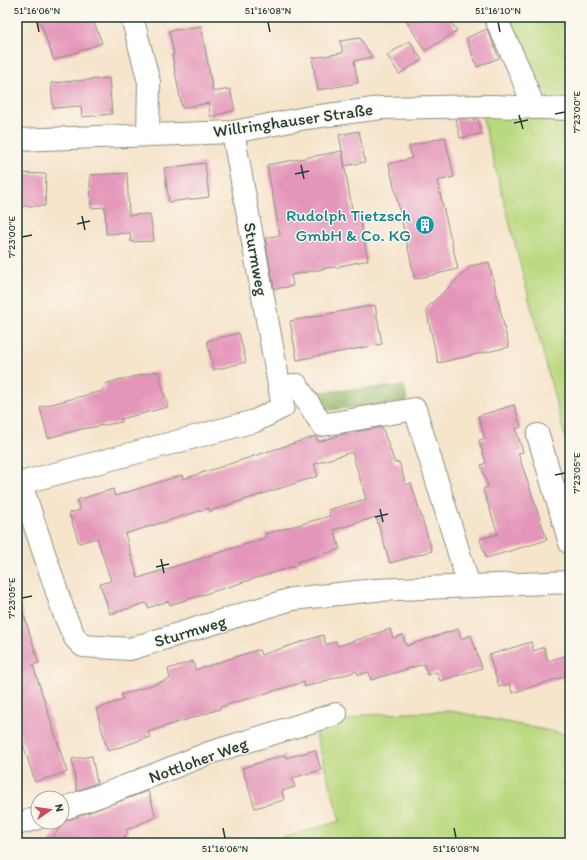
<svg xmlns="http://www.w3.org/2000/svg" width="587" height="860" font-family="Itim,sans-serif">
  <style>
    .green { fill: #bad87e; stroke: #6c8a59 }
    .forest { fill: #93b86d; stroke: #597a50 }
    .building { fill: #e496ba; fill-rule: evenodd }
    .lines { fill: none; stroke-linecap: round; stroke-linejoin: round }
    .minor-casing { stroke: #8a9080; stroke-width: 24 }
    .minor { stroke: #fff; stroke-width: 22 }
    .ticks { fill: none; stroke: #1f3d34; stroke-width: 1.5 }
    .labels { text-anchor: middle; stroke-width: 3; stroke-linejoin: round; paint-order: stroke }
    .street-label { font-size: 17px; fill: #1f3d34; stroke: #fbf7ec }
    .culture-label { font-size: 17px; fill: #0d838f; stroke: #fbf7ec; text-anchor: end }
    .neatline { fill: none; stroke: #1f3d34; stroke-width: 1.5 }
    .ticks-label { font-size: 10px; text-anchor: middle; fill: #1f3d34 }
  </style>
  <rect width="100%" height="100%" fill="#fbf7ec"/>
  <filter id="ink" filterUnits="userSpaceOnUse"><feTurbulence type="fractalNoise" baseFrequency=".025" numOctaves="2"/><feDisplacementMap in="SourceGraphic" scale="8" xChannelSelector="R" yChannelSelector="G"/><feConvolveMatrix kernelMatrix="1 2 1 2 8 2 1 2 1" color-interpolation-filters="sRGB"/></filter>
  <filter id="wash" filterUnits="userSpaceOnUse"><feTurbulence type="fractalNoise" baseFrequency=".012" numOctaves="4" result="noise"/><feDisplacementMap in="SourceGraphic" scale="16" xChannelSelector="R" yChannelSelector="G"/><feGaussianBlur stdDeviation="0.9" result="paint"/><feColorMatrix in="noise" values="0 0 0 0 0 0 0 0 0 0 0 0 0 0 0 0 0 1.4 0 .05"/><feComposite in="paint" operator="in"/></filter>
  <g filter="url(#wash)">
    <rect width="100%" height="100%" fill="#f6e4cb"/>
    <g class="green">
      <path d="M505 17H570V457L482 116 555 113Z"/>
      <path d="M451 711 570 735V843H266L340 821 315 732 364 715Z"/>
    </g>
    <path class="forest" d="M404 386 407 401 328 410 322 401 321 392Z"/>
    <g id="blocks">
      <g class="building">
        <path d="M38 17H92L102 43 54 60Z"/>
        <path d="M404 17H448L457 31 425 51Z"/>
        <path d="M201 26 213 92 230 89 235 110 211 117 208 103 182 108 172 55H174L169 31Z"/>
        <path d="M487 29 499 58 477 67 466 38Z"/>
        <path d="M360 38 372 57 354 61 358 83 318 90 312 58 343 53 340 41Z"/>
        <path d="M410 41 422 60 399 74 387 55Z"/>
        <path d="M109 78 112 114 82 117 81 106 53 108 51 83Z"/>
        <path d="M456 119H478L481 134 460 138Z"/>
        <path d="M359 131 365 162 345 166 339 135Z"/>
        <path d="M445 137 454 177 437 181 458 269 415 279 389 164 412 158 409 146Z"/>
        <path d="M342 151 353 215 359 213 368 260 340 266 337 268 333 267 291 275 293 286 274 289 265 238 280 235 267 165Z"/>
        <path d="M205 163 209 197 169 202 164 168Z"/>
        <path d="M17 173 46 174 45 206H17Z"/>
        <path d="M127 173 129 215 150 214 154 241 131 242 130 233 106 234 105 207 91 208 90 175Z"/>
        <path d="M489 262 509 347 438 363 426 309 471 266Z"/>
        <path d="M375 305 382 344 297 360 290 321Z"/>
        <path d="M239 333 246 362 214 370 207 341Z"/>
        <path d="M158 371 168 407 121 419 122 422 82 429 48 438 40 407 102 391 107 383Z"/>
        <path d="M514 405 521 427 516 429 523 452 518 453 547 540 486 558 480 539 498 534 483 489 488 487 481 465 486 463 479 440 485 439 478 416Z"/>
        <path d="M382 427 395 463 399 462 406 485 411 483 432 551 390 563 376 517 334 530 340 549 297 562 298 565 170 605 168 601 148 608 146 603 110 614 100 584 111 581 97 538 79 543 69 513 80 510 77 500 113 489 115 496 182 475 183 479 316 436 318 442 343 434ZM352 452 366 499 328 510 330 516 265 534 266 538 138 578 125 534 209 508 210 511 318 476 314 464Z"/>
        <path d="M21 606 39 663 33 665 67 772 35 782 17 725V607Z"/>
        <path d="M390 629 393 638 403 635 406 646 458 629 461 639 471 635 482 668 440 681 437 672 427 675 424 664 371 680 369 672 358 675 357 671 305 687 304 682 220 707V709L148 732 150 737 108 751 96 709 123 700 121 695 170 679 168 669 193 661 195 670 257 650H259L261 655 323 635 326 645 336 641 338 646Z"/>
        <path d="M531 642 534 651 544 647 548 661 570 654V675L512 693 510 684 499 687 489 655Z"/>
        <path d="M315 750 321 770 292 778 295 787 282 791 284 800 255 808 242 768 285 755 286 758Z"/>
        <path d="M92 756 97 783 77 791 72 759Z"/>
        <path d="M148 791 156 817 126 830 128 835 124 836 127 843H48L65 821Z"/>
      </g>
    </g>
  </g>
  <g filter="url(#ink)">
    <use href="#blocks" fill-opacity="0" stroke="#8a9080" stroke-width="1"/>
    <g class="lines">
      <defs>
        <g id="minor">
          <path d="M132 17 149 82 148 135"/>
          <path d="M495 17 519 69 534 108"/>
          <path d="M17 140 233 132 306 118 381 108 492 106 570 109"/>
          <path d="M279 386 297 385 322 425 415 409 469 586"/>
          <path d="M538 435 570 543"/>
          <path d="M17 484 255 421 283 407 233 132"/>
          <path d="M21 484 65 616 75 638 83 646 130 649 292 599 375 590 570 582"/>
          <path d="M62 809 116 790 209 753 336 714"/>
          <path d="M17 824 38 818"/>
        </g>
      </defs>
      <use href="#minor" class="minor-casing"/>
      <use href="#minor" class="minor"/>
    </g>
  </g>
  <path class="ticks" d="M37 22 39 32M268 22 270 32M498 22 500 32M555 114 565 112M519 115 523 129M514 123 528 120M301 165 304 179M295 174 309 171M82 216 85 230M77 224 90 221M22 237 32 235M555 475 565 473M380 509 383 522M375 517 388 514M161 559 164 573M156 567 169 564M22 598 32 596M223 828 225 838M454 828 456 838"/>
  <defs>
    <symbol id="building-disc" viewBox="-11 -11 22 22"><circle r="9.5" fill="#0f9aa8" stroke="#fbf7ec"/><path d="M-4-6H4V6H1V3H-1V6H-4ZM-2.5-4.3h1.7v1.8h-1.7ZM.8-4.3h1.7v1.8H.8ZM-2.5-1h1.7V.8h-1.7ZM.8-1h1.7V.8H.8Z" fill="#fff"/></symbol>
  </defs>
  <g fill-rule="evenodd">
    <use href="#building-disc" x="414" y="214" width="22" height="22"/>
  </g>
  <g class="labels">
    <g class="street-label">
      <text transform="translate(293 120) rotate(-8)" y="6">Willringhauser Straße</text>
      <text transform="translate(256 259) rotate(80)" y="6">Sturmweg</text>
      <text transform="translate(190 631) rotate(-17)" y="6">Sturmweg</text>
      <text transform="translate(198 760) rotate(-20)" y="6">Nottloher Weg</text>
    </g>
    <g class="culture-label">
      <text x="411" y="221">Rudolph Tietzsch<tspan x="411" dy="20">GmbH &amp; Co. KG</tspan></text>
    </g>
  </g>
  <rect width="587" height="860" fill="none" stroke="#fbf7ec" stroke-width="44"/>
  <g transform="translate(50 810) rotate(77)"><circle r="19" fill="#fbf7ec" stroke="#a3ada2"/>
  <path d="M0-3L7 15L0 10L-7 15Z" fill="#d1495b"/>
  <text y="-6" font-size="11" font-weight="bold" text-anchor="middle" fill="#1f3d34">N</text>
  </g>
  <rect x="22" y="22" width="543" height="816" class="neatline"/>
  <g class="ticks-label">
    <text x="37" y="14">51°16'06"N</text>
    <text x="268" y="14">51°16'08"N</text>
    <text x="498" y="14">51°16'10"N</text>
    <text transform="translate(576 112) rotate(-90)" y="4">7°23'00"E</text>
    <text transform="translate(11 237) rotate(-90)" y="4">7°23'00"E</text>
    <text transform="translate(576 473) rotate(-90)" y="4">7°23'05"E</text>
    <text transform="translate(11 598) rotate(-90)" y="4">7°23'05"E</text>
    <text x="225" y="852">51°16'06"N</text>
    <text x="456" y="852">51°16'08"N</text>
  </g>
</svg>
